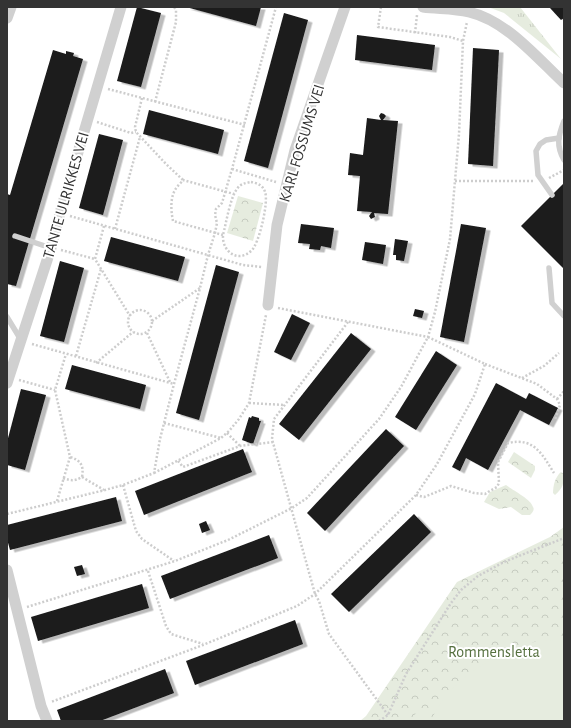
<svg xmlns="http://www.w3.org/2000/svg" width="571" height="728" font-family="'Alegreya Sans',sans-serif">
  <style>
    .grass { fill: url(#grass-tufts) }
    .park { fill: url(#park-crowns) }
    .garden { fill: #e6ecdf }
    .building { fill: #1a1a1a; filter: url(#shadow) }
    .lines { fill: none; stroke-linecap: round; stroke-linejoin: round }
    .path { stroke: #cdcdcd; stroke-width: 2.5; stroke-dasharray: 2 2; stroke-linecap: butt }
    .lane { stroke: #d0d0d0; stroke-width: 5.5 }
    .street { stroke: #d0d0d0; stroke-width: 11 }
    .labels { text-anchor: middle; stroke-width: 4; stroke-linejoin: round; paint-order: stroke }
    .street-label { font-size: 16px; fill: #333; stroke: #fff }
    .park-label { font-size: 16px; fill: #56703f; stroke: #fff }
  </style>
  <defs>
    <pattern id="grass-tufts" width="24" height="20" patternUnits="userSpaceOnUse"><rect width="24" height="20" fill="#e6ecdf"/><path d="M3 7l-1-3M5 7V3M7 7l1-3M15 17l-1-3M17 17v-4M19 17l1-3" fill="none" stroke="#c6cbc0"/></pattern>
    <pattern id="park-crowns" width="20" height="18" patternUnits="userSpaceOnUse"><rect width="20" height="18" fill="#e6ecdf"/><path d="M2 6a3 3 0 1 1 6 0M12 15a3 3 0 1 1 6 0" fill="none" stroke="#c6cbc0"/></pattern>
    <filter id="shadow"><feDropShadow dx="4.5" dy="2.5" stdDeviation="0" flood-color="#0004"/></filter>
  </defs>
  <rect width="100%" height="100%" fill="#fff"/>
  <path class="grass" d="M488 7H520L561 59 504 13Z"/>
  <g class="park">
    <path d="M238 196 263 203 253 241 227 233Z"/>
    <path d="M514 452 535 466V470L531 478 508 462Z"/>
    <path d="M561 472 564 474C564 483 563 488 555 495L553 493C553 486 555 477 561 472Z"/>
    <path d="M506 485C512 490 531 499 533 507 535 510 532 513 530 515H522L511 507 499 509 484 502 490 492Z"/>
    <path d="M564 527V721H360L366 716 457 582 550 537Z"/>
  </g>
  <g class="garden">
    <path d="M555 640 564 642V721H430C435 713 440 704 445 697 464 673 504 649 534 642 541 640 548 641 555 640Z"/>
    <path d="M421 708 431 718 429 721H409Z"/>
  </g>
  <g class="building">
    <path d="M137 7 161 13 141 87 117 81Z"/>
    <path d="M186 7H261L256 26Z"/>
    <path d="M551 7H564V18L561 20 550 8Z"/>
    <path d="M284 13 308 20 268 168 244 161Z"/>
    <path d="M357 35 435 45 432 70 355 60Z"/>
    <path d="M473 48 499 50 493 166 468 164Z"/>
    <path d="M53 50 66 54V51L74 53 73 56 83 59 16 286 7 284V194L10 195Z"/>
    <path d="M149 110 224 130 218 154 143 134Z"/>
    <path d="M381 113 384 114 386 116 383 120 398 121 388 214 374 213 375 217 371 219 369 216 372 212 357 211 360 176 348 175 350 153 363 155 367 118 381 120 379 116Z"/>
    <path d="M99 134 123 140 103 215 79 208Z"/>
    <path d="M564 183V269L521 226Z"/>
    <path d="M301 224 334 228 331 248 321 246 320 250 309 249 310 244 298 243Z"/>
    <path d="M461 224 486 228 464 342 440 337Z"/>
    <path d="M111 237 185 257 178 281 104 261Z"/>
    <path d="M395 239 408 241 404 261 396 260V255H393Z"/>
    <path d="M365 242 386 245 383 264 362 260Z"/>
    <path d="M60 261 84 268 64 342 40 336Z"/>
    <path d="M216 265 239 272 199 420 176 413Z"/>
    <path d="M415 309 424 311 422 318 413 316Z"/>
    <path d="M292 314 310 323 291 360 274 352Z"/>
    <path d="M351 333 371 349 299 440 279 424Z"/>
    <path d="M436 351 457 365 416 430 395 417Z"/>
    <path d="M72 365 146 385 140 409 65 389Z"/>
    <path d="M496 383 526 399 529 393 558 408 549 425 520 410 488 470 466 458 460 471 452 467Z"/>
    <path d="M21 389 46 395 25 470 7 465V442Z"/>
    <path d="M252 416 259 418V421H261L253 444 242 440 249 417 251 418Z"/>
    <path d="M386 429 404 446 325 531 307 513Z"/>
    <path d="M243 449 252 472 144 515 135 491Z"/>
    <path d="M116 497 122 521 10 550 7 539V525Z"/>
    <path d="M414 514 431 532 349 612 331 594Z"/>
    <path d="M206 521 210 530 202 533 199 524Z"/>
    <path d="M269 535 278 558 170 599 161 576Z"/>
    <path d="M82 565 85 574 77 576 74 567Z"/>
    <path d="M142 584 149 608 38 641 31 617Z"/>
    <path d="M295 620 303 644 195 685 186 661Z"/>
    <path d="M165 669 174 693 100 721H61L57 710Z"/>
  </g>
  <g class="lines">
    <g class="path">
      <path d="M381 7 378 27 450 37 463 41"/>
      <path d="M415 33 417 15"/>
      <path d="M108 89 245 125"/>
      <path d="M142 98 135 127 136 132 166 164 183 180"/>
      <path d="M155 102 176 22V10L174 7"/>
      <path d="M97 122 131 133 136 132"/>
      <path d="M232 169 276 182"/>
      <path d="M549 178 564 170"/>
      <path d="M455 181H533"/>
      <path d="M251 182C257 183 263 185 265 192 269 201 259 245 251 251 238 263 222 252 223 235 226 224 230 198 237 189 240 184 245 183 251 182Z"/>
      <path d="M70 216 243 265 262 267"/>
      <path d="M104 226 95 259 130 316"/>
      <path d="M115 229 140 137"/>
      <path d="M223 235 173 221C171 211 170 199 175 190 177 186 181 183 183 180L234 194"/>
      <path d="M61 250 95 259"/>
      <path d="M278 308 428 337 435 312 450 239 459 134 463 41 467 22"/>
      <circle cx="140" cy="322" r="12"/>
      <path d="M152 321 200 288"/>
      <path d="M348 322 274 419 272 439 315 594 319 601 329 634 388 715"/>
      <path d="M147 333 170 382"/>
      <path d="M32 344 174 384"/>
      <path d="M76 356 101 269"/>
      <path d="M96 363 133 332"/>
      <path d="M485 364 537 384 557 399 560 405 555 420"/>
      <path d="M522 378 544 366 559 353"/>
      <path d="M19 380 55 390"/>
      <path d="M557 399 564 391"/>
      <path d="M249 403 284 405"/>
      <path d="M164 423 221 438"/>
      <path d="M227 433 240 446"/>
      <path d="M178 461 183 467 240 446 273 442"/>
      <path d="M154 473 221 438 229 431 239 419 249 403 266 315"/>
      <path d="M82 477 104 490"/>
      <path d="M63 478C71 481 75 481 82 477 84 466 81 460 70 457"/>
      <path d="M123 485 136 531 142 539 174 561"/>
      <path d="M416 495 424 497 451 486 474 493 485 494 488 492 497 487 499 483 498 462 508 443C534 437 542 454 554 473"/>
      <path d="M57 501 70 457 55 390 66 354"/>
      <path d="M7 514 105 490 123 485 154 473 160 439 174 384 200 288 208 255 215 233 217 223 215 215 216 209 222 203 232 169 276 7"/>
      <path d="M148 571 166 626 171 634 203 644"/>
      <path d="M27 607 175 561 228 540 292 508 307 498 379 419 401 387 428 337 485 364 475 394 437 464 416 495 315 594 297 606 203 645 51 702"/>
      <path d="M379 721 388 715 406 674 451 603 461 590 478 576 504 562 564 538"/>
    </g>
    <g class="lane">
      <path d="M564 121C558 136 556 146 564 160"/>
      <path d="M552 195 538 175 536 151 540 144 546 140 559 138"/>
      <path d="M15 236 51 248"/>
      <path d="M549 268 552 303 564 316"/>
      <path d="M7 317 21 340"/>
    </g>
    <g class="street">
      <path d="M423 7C438 9 454 8 469 12 507 21 536 57 564 83"/>
      <path d="M7 18 11 7"/>
      <path d="M268 305 277 225 295 150 345 7"/>
      <path d="M7 383 51 248 60 213 121 7"/>
      <path d="M7 570 41 706 47 721"/>
    </g>
  </g>
  <g class="labels">
    <g class="street-label">
      <text transform="translate(301 143) rotate(-73)" y="6">KARL FOSSUMS VEI</text>
      <text transform="translate(65 195) rotate(-74)" y="6">TANTE ULRIKKES VEI</text>
    </g>
    <g class="park-label">
      <text x="494" y="657">Rommensletta</text>
    </g>
  </g>
  <rect width="571" height="728" fill="none" stroke="#333333" stroke-width="16"/>
</svg>
